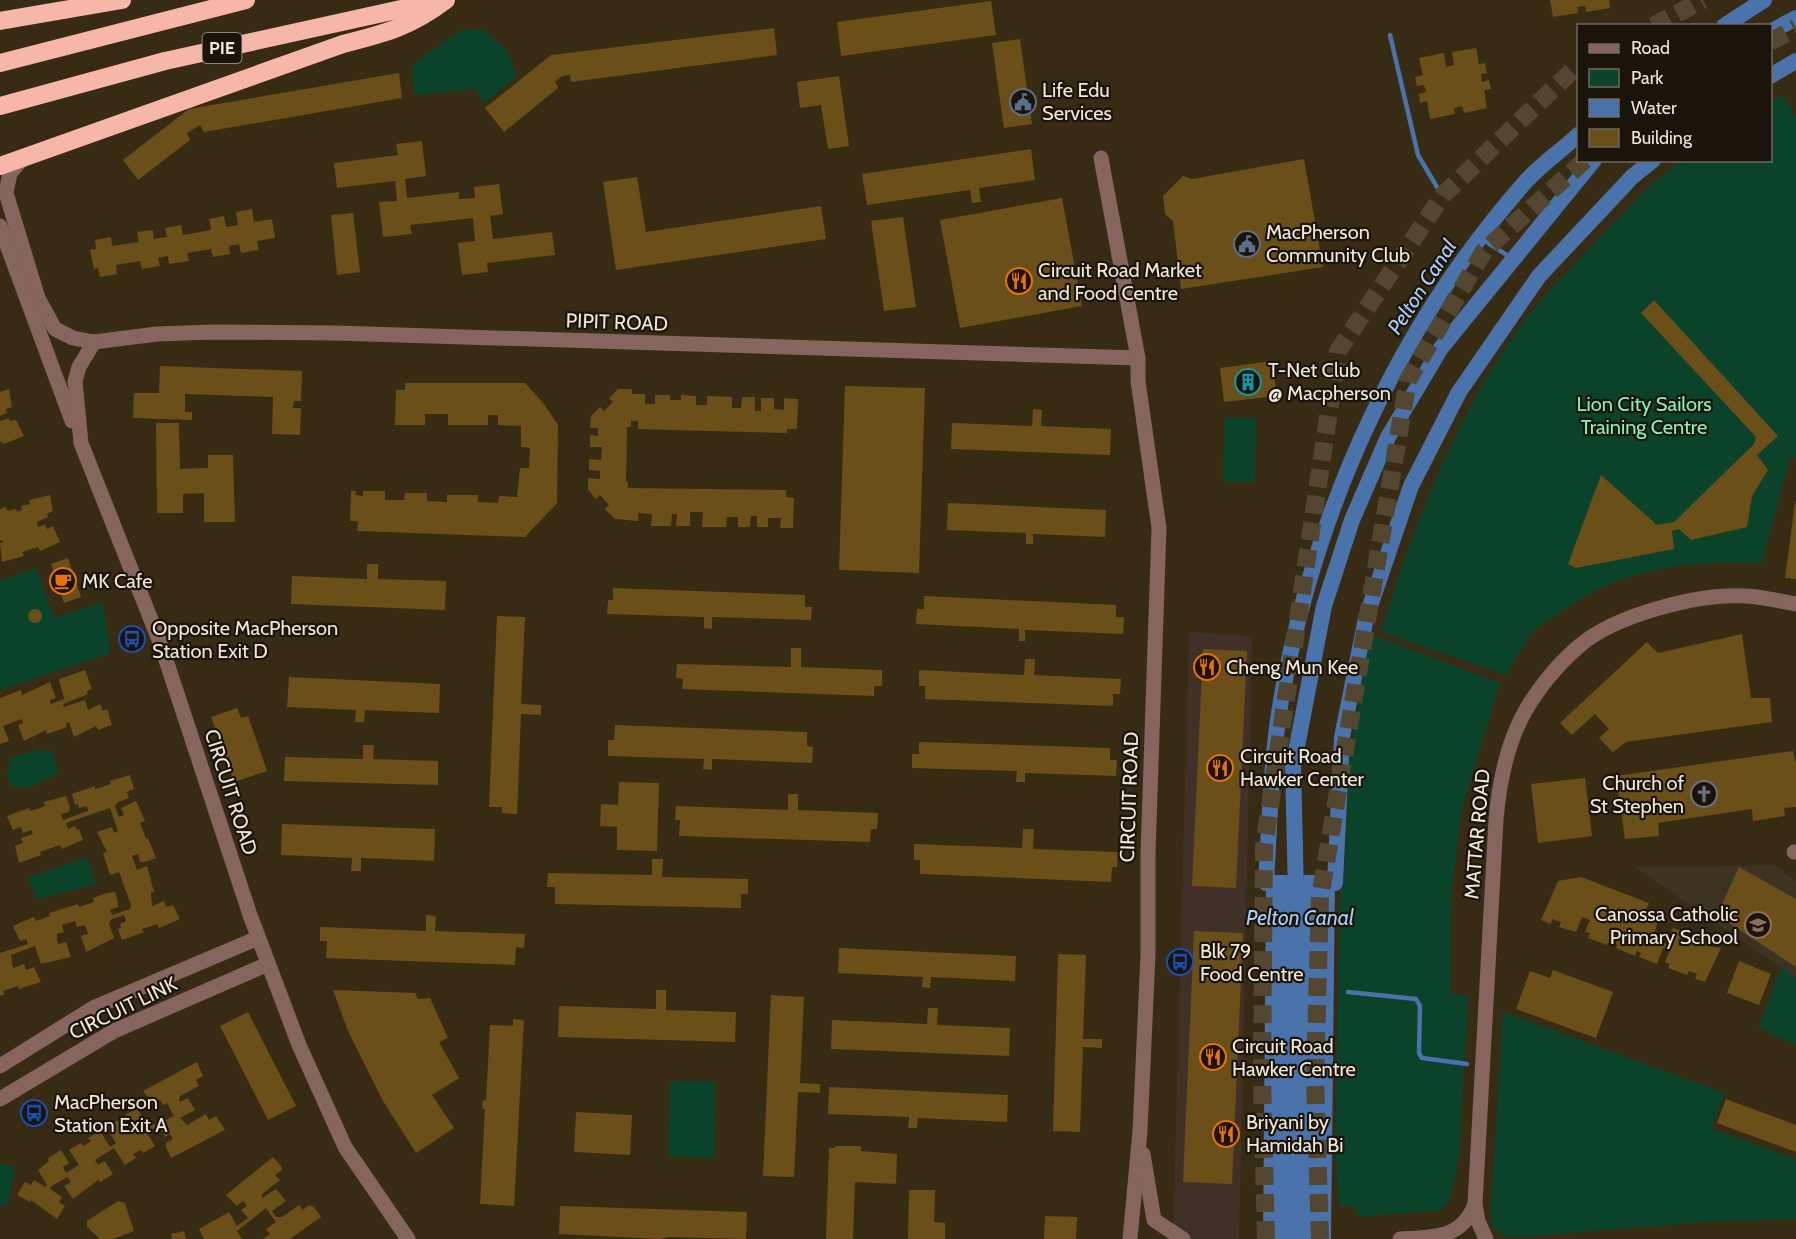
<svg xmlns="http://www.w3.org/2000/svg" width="1796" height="1239" font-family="Cabin,sans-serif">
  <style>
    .commercial { fill: #413027 }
    .education { fill: #3c3323 }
    .green { fill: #0a422a }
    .water { fill: #4973aa }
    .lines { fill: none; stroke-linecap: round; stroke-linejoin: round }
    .stream { stroke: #4973aa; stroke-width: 4.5 }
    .canal { stroke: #4973aa; stroke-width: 16 }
    .building { fill: #6a4f19 }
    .highway-tunnel { stroke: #534731; stroke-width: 18; stroke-dasharray: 18 9; stroke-linecap: butt }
    .minor { stroke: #85655e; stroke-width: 15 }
    .highway { stroke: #f6b6a8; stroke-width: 18 }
    .labels { text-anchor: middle; stroke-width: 4.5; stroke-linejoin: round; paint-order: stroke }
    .shield { fill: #1a140a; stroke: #b0a89c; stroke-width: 1.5 }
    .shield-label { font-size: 18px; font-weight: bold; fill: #f0e8da }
    .poi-label { font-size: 20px; fill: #f0e8da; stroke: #1a140a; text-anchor: start }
    .street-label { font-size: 20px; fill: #f0e8da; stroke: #1a140a }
    .park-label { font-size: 20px; fill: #86f2ba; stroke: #1a140a }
    .water-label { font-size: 21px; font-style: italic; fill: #a9cdfc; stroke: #1a140a }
  </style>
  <rect width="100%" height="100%" fill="#372b13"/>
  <path class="commercial" d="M1189 632 1252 636 1239 1239H1173Z"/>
  <path class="education" d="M1776 865 1796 882V978L1634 867Z"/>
  <g class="green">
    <path d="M483 29 508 52 516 77 483 104 476 89 414 95 412 65 459 31Z"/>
    <path d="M1782 94 1796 116V457H1790L1762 563C1689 560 1623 567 1563 611 1553 617 1541 624 1533 632 1523 644 1515 661 1506 675L1381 632C1413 524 1454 420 1519 328 1543 294 1584 253 1613 224 1634 203 1657 173 1685 161 1697 156 1754 161 1770 160L1771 102Z"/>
    <path d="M1224 418H1256L1255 482H1223Z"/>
    <path d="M36 568 54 618 103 602 111 653 0 690V580Z"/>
    <path d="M1370 634 1500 683 1461 812 1451 896 1450 993 1468 996 1459 1157 1450 1200 1440 1210 1357 1217 1356 1207 1340 1206 1335 1158 1340 890 1344 885 1349 758Z"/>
    <path d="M40 750 52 751 59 773 30 787 12 788 6 775 11 757Z"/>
    <path d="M87 857 96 884 36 900 28 877Z"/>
    <path d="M1781 967 1796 978V1045L1758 1028Z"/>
    <path d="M1503 1012 1725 1093 1712 1129 1796 1159V1219L1704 1222 1510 1238 1496 1231 1490 1222Z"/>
    <path d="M670 1081 716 1082 714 1158 668 1157Z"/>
    <path d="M0 1164 15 1167 7 1207 0 1205Z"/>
  </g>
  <path class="water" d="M1266 883H1335L1331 1239H1263Z"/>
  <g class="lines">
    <g class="stream">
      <path d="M1390 35 1418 155 1437 187"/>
      <path d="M1482 239 1513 259"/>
      <path d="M1348 992 1416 999 1420 1006 1419 1053 1422 1058 1467 1064"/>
    </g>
    <g class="canal">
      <path d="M1724 26 1764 0"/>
      <path d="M1770 32 1796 18"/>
      <path d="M1770 76 1796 61"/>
      <path d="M1578 135C1562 150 1542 164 1527 180 1401 322 1320 499 1284 684 1271 749 1270 817 1266 883H1335L1342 737 1366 618 1411 486 1459 392 1539 276 1632 177 1653 160"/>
      <path d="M1296 893 1293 767 1324 606 1352 520 1388 437 1441 348 1594 160"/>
    </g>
  </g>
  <g class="building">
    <path d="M1550 0H1609L1610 8 1586 12 1585 6 1577 7 1578 13 1553 17Z"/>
    <path d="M991 1 996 35 841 56 837 22Z"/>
    <path d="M774 28 777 55 571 82 570 75 562 76 555 82 558 88 504 132 485 108 551 55Z"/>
    <path d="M1020 39 1032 124 1004 128 992 43Z"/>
    <path d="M1476 48 1479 64 1485 63 1487 73 1481 74 1482 82 1489 80 1491 89 1484 90 1487 108 1464 113 1462 106 1454 108 1455 114 1430 119 1427 101 1420 103 1419 94 1426 92 1424 85 1417 86 1415 77 1423 75 1419 58 1444 53 1446 67 1454 65 1452 52Z"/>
    <path d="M399 73 402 98 204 132 200 125 187 133 190 140 138 180 123 160 189 109Z"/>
    <path d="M839 76 849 146 828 149 821 105 800 108 797 82Z"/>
    <path d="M422 141 426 176 405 179 407 198 459 192V199L475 198 474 187 499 184 503 214 490 216 493 239 552 232 555 255 487 263 488 272 462 275 458 243 475 241 473 218 410 225 412 234 383 237 379 202 397 201 395 181 337 188 334 163 398 155 396 144Z"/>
    <path d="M1031 149 1035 180 979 188 981 202 972 203 970 190 867 205 862 174Z"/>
    <path d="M1304 159 1323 267 1181 289 1173 221 1165 214 1163 196 1183 176 1192 179Z"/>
    <path d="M637 177 646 232 821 206 826 239 616 270 603 182Z"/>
    <path d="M1062 198 1082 306 960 328 940 220Z"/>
    <path d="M252 209 254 222 272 219 275 238 257 241 259 250 241 253 239 244 229 246 230 254 213 257 211 249 187 253 189 261 169 264 168 256 158 258 160 266 142 269 140 261 116 265 117 274 100 277 98 268 94 269 90 250 96 249 95 240 111 237 112 246 139 242 137 232 153 230 154 239 167 237 165 228 181 225 183 235 211 230 209 219 224 216 226 227 238 225 236 212Z"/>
    <path d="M353 213 360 272 337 275 331 215Z"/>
    <path d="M903 217 916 307 884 311 871 221Z"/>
    <path d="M1654 300 1778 436 1757 455 1768 470 1752 496 1747 527 1691 540 1679 529 1672 531 1674 549 1576 568 1568 564 1601 475 1657 525 1674 522 1754 444 1756 437 1641 313Z"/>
    <path d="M1272 361 1277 396 1224 402 1220 368Z"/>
    <path d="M160 366 302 371 301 401H294L293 408H301L300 435 272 434 273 397 185 394V412H192V420L133 418 134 393H159Z"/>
    <path d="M405 383H525L544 404 558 425 557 503 525 537 357 531 358 521H350L351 491H356L355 495 363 496V491H385V500H404L405 493H427V501L447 502V495H478V502L498 503 499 496 517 497 520 468H529L530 448 521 447V426L498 425V415H488V425H448V414H425V425H395L396 390H405Z"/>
    <path d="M845 386 925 388 919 573 839 570Z"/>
    <path d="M9 389 12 407 6 409 7 413 0 416V392Z"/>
    <path d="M618 389H632V394H645V404H655V395H670V400H681V395L696 396V405H707V396L732 397V408H741L742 397H755V411H761V398H774V409L784 410V398L798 399 797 429H787V433L638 429V421H631V427H627L626 482H628V488L786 490V497L794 498 793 528H780L781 518H768V527H757V516H751L750 527H738V517H727L726 527H702L703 512H690V526H676L677 514H672L671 526H651L652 514 638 513V521L615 519 605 509 609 505 600 495 596 499 588 490V478L600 479V471L589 470V459L601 460 602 447H590V435L598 436V428H590L591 416 600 407 604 411 613 402 609 398Z"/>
    <path d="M1033 409 1042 410 1041 426 1111 429 1110 455 951 449 952 423 1032 426Z"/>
    <path d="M9 418 10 421 16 420 24 436 4 444 0 441V421Z"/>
    <path d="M156 423H179L180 469 208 468V455H233L235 522H204V493L183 494V513H157Z"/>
    <path d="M50 495 53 511 47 514 48 517 37 522 38 527 45 524 47 529 53 526 60 542 40 551 38 547 22 552 24 556 2 562 0 543 4 542 0 540V509L6 507 7 511 16 509 17 512 22 510 21 506 30 504 29 500Z"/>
    <path d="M1795 502H1796V579L1785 578Z"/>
    <path d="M948 503 1106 510 1105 537 1033 534V544H1026V533L947 530Z"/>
    <path d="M68 558 81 597 64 603 51 564Z"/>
    <path d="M367 564H378V579L446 581 445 610 291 604 292 576 367 579Z"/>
    <path d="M613 588 805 595V607H812L811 620 712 617V629L704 628V617L607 614 608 600H613Z"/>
    <path d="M924 596 1116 605V617H1124L1123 634 1025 630V641H1019V629L916 624 917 609H924Z"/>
    <circle cx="35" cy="616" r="7"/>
    <path d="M497 616 525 617 521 704 541 705V715L521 714 517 814 502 813V807H489Z"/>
    <path d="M1742 634 1751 698H1770L1772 722 1626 742 1613 752 1599 738 1609 729 1595 714 1572 735 1560 723 1647 642 1658 653Z"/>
    <path d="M791 648H801V667L882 670V686H874V696L682 689 683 679 676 678 677 664 791 667Z"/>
    <path d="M1203 649 1247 651 1236 888 1192 886Z"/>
    <path d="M1025 659H1035L1034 675 1121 679 1120 694H1113V706L925 699V686H919V670L1024 675Z"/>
    <path d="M85 670 92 689 87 691 88 694 63 704 64 707 85 700 88 710 100 704 103 711 107 709 112 725 98 730 96 726 74 737 69 722 66 723 67 727 47 734 46 730 24 741 18 725 23 723 22 719 3 726 9 741 0 744V698L21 690 22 695 50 682 56 698 50 700 51 704 64 699 59 679Z"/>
    <path d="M289 677 440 684 439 713 365 710 364 722H355L356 710 287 707Z"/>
    <path d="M237 708 241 718 248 716 267 771 234 782 211 717Z"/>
    <path d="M615 725 807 732V746L813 747 812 763 712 759V770L703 769 704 759 608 756V740H614Z"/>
    <path d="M919 742 1110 748V760H1117L1116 776 1025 773V782H1016L1017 771 912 768V754H919Z"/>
    <path d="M363 745H374L373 759 438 761V785L284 781 285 757 363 759Z"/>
    <path d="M1793 751 1796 763V807L1784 808 1785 816 1753 821 1752 809 1658 823 1659 836 1625 839 1616 776Z"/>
    <path d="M130 775 134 789 127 792 129 798 118 802 115 806 119 817 124 815 121 808 136 801 145 821 140 823 146 839 148 838 156 858 145 862H140L138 854 132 856 137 870 147 866 154 892 151 893 152 906 164 901 166 907 173 905 180 919 159 928 157 924 142 929 144 932 122 940 118 929 121 928 120 924 126 921 124 915 112 919 109 923 114 938 86 952 81 936 88 934 86 928 84 925 77 927 75 921 62 925 64 932 57 934V939L58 944 66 942 71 957 41 964 35 946 11 955 13 968 24 964 26 970 34 967 41 982 19 989 18 986 3 991 4 995 0 996V953L28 944 26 939 20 941 13 926 34 917 36 921 50 916 49 913 78 904 79 907 94 902 93 898 107 893 115 892 118 903V907L110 910 112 915 130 909 131 905 119 872 110 875 103 853 107 852 97 832 112 827 114 833 118 831 110 808 66 823 68 829 75 826 77 830 79 829 83 840 62 849 60 845 40 852 41 855 19 863 15 846 23 843 21 838 33 834 31 830 23 833 21 827 13 830 7 816 29 808 30 811 40 808 45 806 44 802 66 796 70 807 69 812 61 814 63 820 88 811 87 806 79 808 78 804 75 805 72 794 95 786V789L111 784 110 781Z"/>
    <path d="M1585 778 1592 836 1538 843 1531 784Z"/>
    <path d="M619 782 659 783 657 851 617 850V827L600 826 601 804 618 805Z"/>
    <path d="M788 794H798V810L878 813 877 829H871L870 842 679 836 680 820H675L676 806 788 810Z"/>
    <path d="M282 824 435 829 434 861 361 858V871H351L352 858 281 855Z"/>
    <path d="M1023 829H1034L1033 849 1118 852 1117 867H1112L1111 882 920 874V860H914V844L1022 848Z"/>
    <path d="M652 859H663L662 877 748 879V894H741V908L555 904V887H547L548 873 652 875Z"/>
    <path d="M1739 867 1796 899V967L1717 915Z"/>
    <path d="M1581 877 1649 903 1645 912 1659 917 1653 938 1667 944 1673 928 1683 931 1681 936 1690 939 1691 935 1710 942 1709 946 1721 948 1705 982 1695 979 1697 974 1689 971 1687 975 1668 968 1670 964 1665 962 1670 950 1663 948 1657 964 1639 957 1641 953 1637 951 1635 956 1616 948 1617 944 1609 941 1607 945 1588 938 1590 933 1585 932 1590 920 1582 917 1576 932 1559 927 1561 922 1552 919 1551 924 1541 920 1558 881Z"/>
    <path d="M426 915 436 916 435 931 525 934 524 948 516 947 515 965 326 958 327 941H320V927L426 931Z"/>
    <path d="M1194 931 1243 933 1232 1184 1183 1182Z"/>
    <path d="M839 948 1016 956 1015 981 931 977 930 988 922 987 923 977 838 973Z"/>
    <path d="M1058 954 1086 955 1083 1039H1102V1048L1083 1047 1080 1132 1053 1131Z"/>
    <path d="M1739 961 1771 974 1759 1005 1727 993Z"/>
    <path d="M1553 970 1613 992 1596 1038 1516 1009 1530 971 1550 978Z"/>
    <path d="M333 990 415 993 418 999 430 998 448 1038 439 1042 459 1078 432 1095 454 1128 416 1153 383 1101 348 1031Z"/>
    <path d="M656 990H666V1010L736 1012 735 1042 558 1037 559 1006 656 1009Z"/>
    <path d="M771 995 804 997 800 1083 820 1084V1093L798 1092 794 1177 763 1176Z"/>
    <path d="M928 1008H938L937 1025 1010 1028 1009 1056 831 1049 832 1020 927 1024Z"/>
    <path d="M248 1012 296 1106 268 1120 220 1026Z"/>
    <path d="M513 1019 524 1020 514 1206 480 1204 485 1109H482L483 1100 486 1101 490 1025 513 1026Z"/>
    <path d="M197 1062 203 1076 196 1080 199 1086 180 1096 179 1100 180 1102 188 1098 195 1110 180 1118 187 1125 206 1114 209 1120 216 1116 225 1130 171 1158 166 1147V1143L173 1139 170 1134 165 1137 160 1128 145 1130 155 1146 143 1153 141 1150 133 1154 136 1158 125 1165 114 1148 95 1160 98 1165 105 1161 113 1174 100 1182 98 1180 73 1199 64 1186 71 1182 67 1177 52 1186 50 1189 62 1197 59 1202 65 1206 57 1219 31 1200 30 1202 17 1195 25 1182 31 1185 34 1180 46 1187 47 1185 38 1170 49 1161 48 1158 61 1150 69 1163 63 1167 66 1173 79 1165 69 1150 81 1143 83 1146 91 1141 88 1138 100 1131 110 1147 116 1143 106 1127 118 1120 120 1124 128 1119 125 1115 137 1108 147 1125 158 1124 174 1116 167 1103 163 1105 160 1100 153 1104 143 1091Z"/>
    <path d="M829 1087 1008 1095 1007 1122 918 1118 917 1128H908L909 1117 828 1114Z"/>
    <path d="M1726 1099 1796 1125V1152L1717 1123Z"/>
    <path d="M576 1112 632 1115 630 1155 574 1152Z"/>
    <path d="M835 1146H861V1151L897 1154 896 1184 855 1182 853 1239H826L829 1148H835Z"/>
    <path d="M273 1157 281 1166 282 1170 275 1175 280 1180 262 1194V1198L276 1189 286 1201 272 1211 276 1217H282L299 1205 303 1210 309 1205 314 1207 321 1217 290 1239H263L270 1234 266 1229 276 1222 266 1208 237 1231 242 1239H204L199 1229 229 1212 237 1226 248 1218 241 1210 247 1206 243 1201 237 1206 226 1195Z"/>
    <path d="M909 1190H935L934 1222 945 1223V1239H908Z"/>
    <path d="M118 1201 125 1203 134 1231 113 1239H100L87 1227V1221Z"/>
    <path d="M560 1206 747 1212 746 1239 668 1237 659 1239 559 1234Z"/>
    <path d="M1045 1216 1077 1217 1076 1239H1044Z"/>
    <path d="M184 1231 186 1239H172L171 1234Z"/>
  </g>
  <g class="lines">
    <g class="highway-tunnel">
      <path d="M1653 26 1703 0"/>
      <path d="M1770 42 1796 28"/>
      <path d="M1266 1239 1262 1080 1264 846 1338 351 1443 195 1578 65"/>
      <path d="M1320 1239 1315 1080 1320 897 1408 380 1484 251 1585 160"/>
    </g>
    <g class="minor">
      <path d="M23 158 10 173 6 193 38 298 55 329 73 338 94 342 157 334 213 332 336 333 1138 358"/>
      <path d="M1101 158 1138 358V381L1159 528 1148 853V955L1140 1131 1130 1239"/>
      <path d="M0 226 72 421"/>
      <path d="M94 342 79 367 75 381 81 443 161 645 250 915 299 1045 345 1147 408 1239"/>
      <path d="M1794 852H1796"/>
      <path d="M0 1066 93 1008 258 938"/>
      <path d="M0 1099 114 1031 268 964"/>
      <path d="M1143 1154 1154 1220 1183 1239"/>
      <path d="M1400 1239C1433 1237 1462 1239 1475 1204"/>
      <path d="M1486 1239 1478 1221 1475 1204 1496 820C1499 785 1505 751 1521 719 1534 693 1556 666 1578 647 1614 615 1699 593 1746 596 1763 597 1780 601 1796 604"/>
    </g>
    <g class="highway">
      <path d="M0 21 122 0"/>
      <path d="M0 63 246 0"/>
      <path d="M0 106 165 61 442 0"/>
      <path d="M0 166 343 44C386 33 410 27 446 0"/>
    </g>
  </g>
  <defs>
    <symbol id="civic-ring" viewBox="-11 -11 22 22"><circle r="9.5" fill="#1a140a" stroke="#5c6f8a" stroke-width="1.5"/><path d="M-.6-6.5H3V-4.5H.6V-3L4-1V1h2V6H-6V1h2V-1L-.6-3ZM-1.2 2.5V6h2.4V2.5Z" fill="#5c6f8a"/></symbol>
    <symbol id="restaurant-ring" viewBox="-11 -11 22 22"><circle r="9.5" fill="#1a140a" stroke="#e8710a" stroke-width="1.5"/><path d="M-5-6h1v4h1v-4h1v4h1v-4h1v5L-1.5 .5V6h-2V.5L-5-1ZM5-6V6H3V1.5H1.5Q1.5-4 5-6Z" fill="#e8710a"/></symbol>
    <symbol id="building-ring" viewBox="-11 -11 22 22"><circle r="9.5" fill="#1a140a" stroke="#0f9aa8" stroke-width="1.5"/><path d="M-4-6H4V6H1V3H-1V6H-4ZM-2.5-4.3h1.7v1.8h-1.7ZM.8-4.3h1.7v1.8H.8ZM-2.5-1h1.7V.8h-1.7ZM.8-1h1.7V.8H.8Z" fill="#0f9aa8"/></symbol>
    <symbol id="cafe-ring" viewBox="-11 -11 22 22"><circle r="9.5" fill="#1a140a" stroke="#e8710a" stroke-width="1.5"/><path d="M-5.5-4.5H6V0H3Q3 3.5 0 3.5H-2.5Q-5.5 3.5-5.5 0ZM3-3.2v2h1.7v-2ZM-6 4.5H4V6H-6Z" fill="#e8710a"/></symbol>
    <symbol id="bus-ring" viewBox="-11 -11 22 22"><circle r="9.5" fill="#1a140a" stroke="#1a4fb4" stroke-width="1.5"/><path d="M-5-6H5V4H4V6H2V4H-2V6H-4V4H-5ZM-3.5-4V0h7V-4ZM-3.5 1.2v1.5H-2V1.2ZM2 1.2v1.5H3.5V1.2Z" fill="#1a4fb4"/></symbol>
    <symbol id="church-ring" viewBox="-11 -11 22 22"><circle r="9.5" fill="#1a140a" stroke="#6b7280" stroke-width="1.5"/><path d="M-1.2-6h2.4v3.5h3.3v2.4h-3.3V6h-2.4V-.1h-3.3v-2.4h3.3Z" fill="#6b7280"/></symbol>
    <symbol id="school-ring" viewBox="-11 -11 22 22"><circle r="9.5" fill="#1a140a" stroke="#8d6e63" stroke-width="1.5"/><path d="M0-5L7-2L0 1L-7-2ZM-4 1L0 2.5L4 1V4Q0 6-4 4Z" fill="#8d6e63"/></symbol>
  </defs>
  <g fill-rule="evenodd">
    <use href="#civic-ring" x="1008" y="87" width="30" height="30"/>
    <use href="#civic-ring" x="1232" y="229" width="30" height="30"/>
    <use href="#restaurant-ring" x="1004" y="266" width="30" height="30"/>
    <use href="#building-ring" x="1233" y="367" width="30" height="30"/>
    <use href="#cafe-ring" x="48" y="566" width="30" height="30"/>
    <use href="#bus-ring" x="117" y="624" width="30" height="30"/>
    <use href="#restaurant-ring" x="1192" y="652" width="30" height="30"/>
    <use href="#restaurant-ring" x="1205" y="753" width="30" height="30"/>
    <use href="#church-ring" x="1689" y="779" width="30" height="30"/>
    <use href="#school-ring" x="1743" y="910" width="30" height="30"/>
    <use href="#bus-ring" x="1165" y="947" width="30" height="30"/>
    <use href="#restaurant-ring" x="1198" y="1042" width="30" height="30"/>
    <use href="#bus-ring" x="19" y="1098" width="30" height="30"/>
    <use href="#restaurant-ring" x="1211" y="1119" width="30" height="30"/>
  </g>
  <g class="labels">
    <rect class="shield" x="202.5" y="33" width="39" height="30" rx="4.5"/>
    <g class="shield-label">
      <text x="222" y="54">PIE</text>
    </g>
    <g class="poi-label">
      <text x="1042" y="97">Life Edu<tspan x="1042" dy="23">Services</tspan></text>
      <text x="1266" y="239">MacPherson<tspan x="1266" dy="23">Community Club</tspan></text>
      <text x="1038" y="277">Circuit Road Market<tspan x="1038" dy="23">and Food Centre</tspan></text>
      <text x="1268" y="377">T-Net Club<tspan x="1268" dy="23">@ Macpherson</tspan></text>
      <text x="82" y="588">MK Cafe</text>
      <text x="152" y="635">Opposite MacPherson<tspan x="152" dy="23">Station Exit D</tspan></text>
      <text x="1226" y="674">Cheng Mun Kee</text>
      <text x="1240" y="763">Circuit Road<tspan x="1240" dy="23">Hawker Center</tspan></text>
      <text x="1684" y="790" text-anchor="end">Church of<tspan x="1684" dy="23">St Stephen</tspan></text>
      <text x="1738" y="921" text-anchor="end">Canossa Catholic<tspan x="1738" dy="23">Primary School</tspan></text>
      <text x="1200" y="958">Blk 79<tspan x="1200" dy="23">Food Centre</tspan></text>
      <text x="1232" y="1053">Circuit Road<tspan x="1232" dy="23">Hawker Centre</tspan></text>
      <text x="54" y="1109">MacPherson<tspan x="54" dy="23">Station Exit A</tspan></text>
      <text x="1246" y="1129">Briyani by<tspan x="1246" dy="23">Hamidah Bi</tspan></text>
    </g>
    <g class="street-label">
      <text transform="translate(617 322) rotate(2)" y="7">PIPIT ROAD</text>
      <text transform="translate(231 792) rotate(72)" y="7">CIRCUIT ROAD</text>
      <text transform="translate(1129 797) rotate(-88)" y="7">CIRCUIT ROAD</text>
      <text transform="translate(1477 834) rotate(-85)" y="7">MATTAR ROAD</text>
      <text transform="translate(123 1008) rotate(-26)" y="7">CIRCUIT LINK</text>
    </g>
    <g class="park-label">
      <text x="1644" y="411">Lion City Sailors<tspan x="1644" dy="23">Training Centre</tspan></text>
    </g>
    <g class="water-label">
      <text transform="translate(1422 287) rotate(-57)" y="7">Pelton Canal</text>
      <text x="1300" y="925">Pelton Canal</text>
    </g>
  </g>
  <rect x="1577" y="24" width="195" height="138" fill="#1a140a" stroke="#70695d" stroke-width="1.5"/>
  <rect x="1589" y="44" width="30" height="9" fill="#85655e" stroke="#70695d" stroke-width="1.5"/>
  <text x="1631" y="54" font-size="18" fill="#f0e8da">Road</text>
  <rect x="1589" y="69" width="30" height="18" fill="#0a422a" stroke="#70695d" stroke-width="1.5"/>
  <text x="1631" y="84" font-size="18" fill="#f0e8da">Park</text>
  <rect x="1589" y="99" width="30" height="18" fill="#4973aa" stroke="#70695d" stroke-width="1.5"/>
  <text x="1631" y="114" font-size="18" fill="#f0e8da">Water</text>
  <rect x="1589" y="129" width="30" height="18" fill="#6a4f19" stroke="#70695d" stroke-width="1.5"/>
  <text x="1631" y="144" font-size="18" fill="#f0e8da">Building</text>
</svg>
